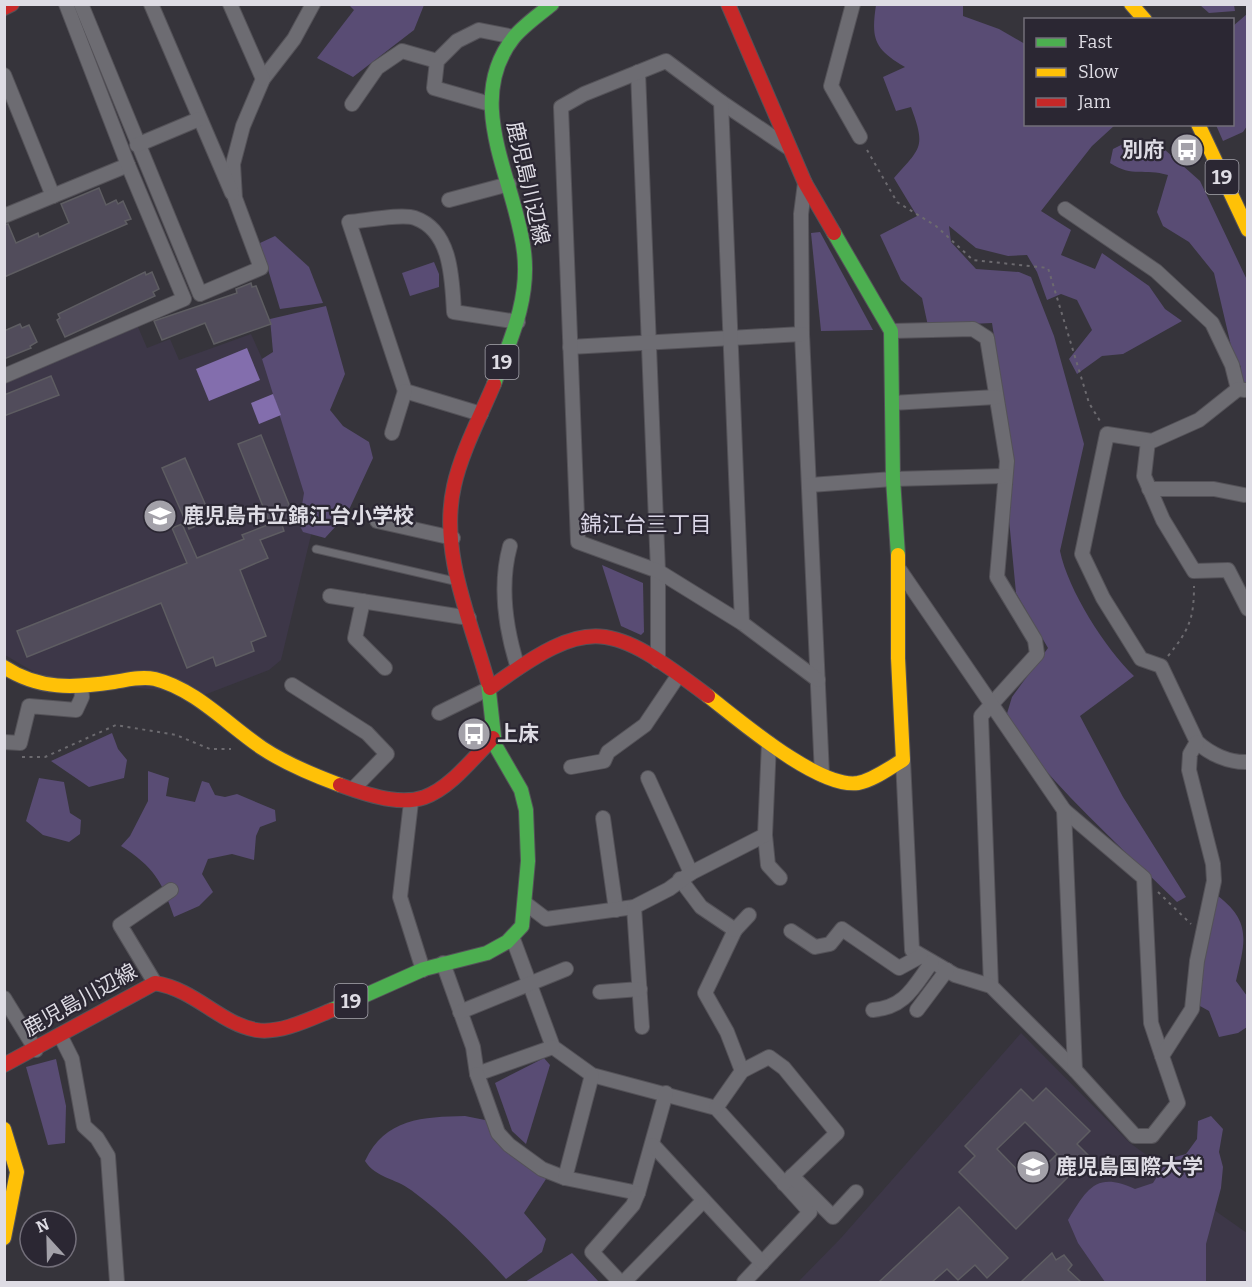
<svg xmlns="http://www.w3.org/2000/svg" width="1252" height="1287" font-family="Bitter,'Noto Sans JP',serif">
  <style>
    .built { fill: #3d3748 }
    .green { fill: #594c74 }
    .water { fill: #836ead }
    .building { fill: #514c5b; stroke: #5e5d62; stroke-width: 1.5; fill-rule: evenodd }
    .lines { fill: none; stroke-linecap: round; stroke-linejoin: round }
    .lane-casing { stroke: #545258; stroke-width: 9 }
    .street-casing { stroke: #545258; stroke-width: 16 }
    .fast-casing { stroke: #545258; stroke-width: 16 }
    .slow-casing { stroke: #545258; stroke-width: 16 }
    .jam-casing { stroke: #545258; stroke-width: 16 }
    .path { stroke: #6c6a6f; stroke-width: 2; stroke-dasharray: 3 4.5; stroke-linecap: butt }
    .lane { stroke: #6d6c72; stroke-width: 7 }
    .street { stroke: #6d6c72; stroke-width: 14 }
    .fast { stroke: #4caf50; stroke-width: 14 }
    .slow { stroke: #ffc107; stroke-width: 14 }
    .jam { stroke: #c62828; stroke-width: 14 }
    .labels { text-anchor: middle; stroke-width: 4.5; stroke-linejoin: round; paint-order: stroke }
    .shield { fill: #2b2733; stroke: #a8a6af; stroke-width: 1.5 }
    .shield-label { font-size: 20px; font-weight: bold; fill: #dedce4 }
    .poi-label { font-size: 21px; font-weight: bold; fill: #dedce4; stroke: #2b2733; text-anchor: start }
    .street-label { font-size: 21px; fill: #dedce4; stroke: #2b2733 }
    .neighbourhood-label { font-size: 22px; fill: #dbd7e7; stroke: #2b2733 }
  </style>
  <rect width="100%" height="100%" fill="#36343b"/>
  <g class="built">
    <path d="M138 327 147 348 170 339 179 360 251 334 288 416 324 481 281 660 269 670 204 695 56 679 34 672 5 655 4 382Z"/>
    <path d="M1021 1033 1130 1143 1196 1191 1217 1212 1247 1233V1282H798L841 1238Z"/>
  </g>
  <g class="green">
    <path d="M349 5H424L414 30 353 77 317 58 354 10Z"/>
    <path d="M876 5H963V16L999 29 1025 44 1026 124 1115 125 1092 146 1041 211 1071 230 1061 255 1095 269 1102 253 1149 286 1165 309 1182 321 1123 354 1102 356 1077 374 1069 359 1092 330 1077 300 1061 294 1047 300 1037 272 1027 255 1008 256 976 248 949 226 951 242 976 269 1019 272 1031 277 1054 336 1084 444 1060 551C1068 590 1105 648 1134 676L1080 716 1123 797 1186 897 1177 902C1117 843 1055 789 1005 720L1012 697 1048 648 1016 593 1008 509 1013 459 992 323 928 326 922 298 901 280 880 235 917 216 894 178C921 147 926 148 911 107L896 111 883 77 905 67C874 49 871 39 876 5Z"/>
    <path d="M1200 5H1234L1235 11 1209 13Z"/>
    <path d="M1247 14V126L1243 132 1223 141 1216 125 1232 124 1233 26Z"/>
    <path d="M1149 141 1164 149 1200 181 1247 280V389L1236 379 1241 367 1232 350 1214 273 1189 242 1163 226 1157 212 1168 175C1144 168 1133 178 1110 163L1113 149 1127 142Z"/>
    <path d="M820 232 873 330 821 331 811 233Z"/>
    <path d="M275 236 309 267 323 303 280 309 260 243Z"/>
    <path d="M434 262 439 274V287L410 296 402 273Z"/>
    <path d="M326 306 345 374 330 410 343 426 369 442 373 458 347 514 325 538 303 532 299 524 304 493 262 359 273 352 270 319Z"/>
    <path d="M602 565 643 583 644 632 641 635 621 626Z"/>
    <path d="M112 733 118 749 127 760 124 778 89 787 51 761Z"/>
    <path d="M148 771 169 778 166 796 195 802 202 781 209 783 215 795 225 797 237 794 275 810 276 821 260 827 256 836 254 860 232 854 208 859 202 874 213 892 199 906 174 917C162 881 154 867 121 846L130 836 148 801Z"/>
    <path d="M39 778 64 782 70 813 81 820 80 834 69 842 43 835 26 821Z"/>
    <path d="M1218 896C1252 922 1245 942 1236 981L1247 996V1027L1238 1033 1219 1037 1209 1011 1191 1001Z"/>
    <path d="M544 1058 550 1065 526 1144 512 1131 495 1083Z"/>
    <path d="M56 1059 66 1106 65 1143 48 1145 26 1067Z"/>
    <path d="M465 1116 490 1121 546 1179 524 1213 546 1239 542 1252 506 1279C477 1247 446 1216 411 1190 395 1178 376 1178 365 1161 385 1118 423 1117 465 1116Z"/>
    <path d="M1211 1116 1223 1129 1219 1152 1223 1167 1221 1188 1206 1244V1282H1105L1078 1243 1068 1220C1087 1189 1096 1171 1135 1189L1153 1183 1168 1159 1186 1154 1197 1139 1198 1121Z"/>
    <path d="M572 1253 599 1282H525Z"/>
  </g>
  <g class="water">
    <path d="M247 348 260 380 209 401 196 369Z"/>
    <path d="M273 394 281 415 259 424 251 403Z"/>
  </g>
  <g class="building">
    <path d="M99 188 106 205 116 200 118 204 123 201 131 219 125 221 127 224 4 277V225L8 224 16 243 38 233 39 237 69 223 61 204Z"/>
    <path d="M145 272 146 275 152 272 159 289 153 292 155 296 65 337 57 320 60 318 58 314Z"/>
    <path d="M251 283 252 287 256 286 271 324 214 344 205 323 162 340 154 321 237 293 236 289Z"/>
    <path d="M20 324 22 328 29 325 37 342 30 346 31 348 4 359V331Z"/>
    <path d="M51 376 59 395 4 416V395Z"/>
    <path d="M261 435 294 517 281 522 284 531 260 540 268 558 240 570 266 636 251 642 254 651 216 666 213 657 187 668 161 603 27 657 17 631 187 563 172 528 182 524 197 558 244 539 242 535 270 524 238 444Z"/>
    <path d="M185 458 206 506 201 508 207 521 189 529 162 468Z"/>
    <path d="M1046 1088 1090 1131 1077 1144 1089 1156 1016 1229 959 1172 975 1156 965 1146 1021 1089 1033 1101ZM1025 1122 1057 1154 1029 1182 997 1149Z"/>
    <path d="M959 1207 1008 1258 987 1278 975 1265 958 1280 947 1269 932 1282H879Z"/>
    <path d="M1052 1253 1056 1260 1064 1255 1072 1265 1068 1270 1081 1282H1021Z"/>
  </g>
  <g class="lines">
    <defs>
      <path id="lane" d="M316 549 454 581"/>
      <g id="street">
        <path d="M81 4 200 294 261 268 235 198 233 164 243 126 263 79 294 39 313 4"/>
        <path d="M151 4 232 193"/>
        <path d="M230 4 263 79"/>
        <path d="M853 4 831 86 860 137"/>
        <path d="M638 72 658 571V661"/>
        <path d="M4 75 53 196"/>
        <path d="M721 102 789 148"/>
        <path d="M352 104 377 68 402 51 437 61"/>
        <path d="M490 104 434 88 437 61 457 41 479 30 514 37"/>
        <path d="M137 145 199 119"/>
        <path d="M805 183 801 214 802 334 822 775"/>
        <path d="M449 200 509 184"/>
        <path d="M1065 209 1156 271 1212 323 1232 365 1238 389 1245 390"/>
        <path d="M4 216 128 165"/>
        <path d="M891 331 973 329 987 338 1007 461 997 577 1035 640 1037 654 981 716 991 986"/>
        <path d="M570 347 802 334"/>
        <path d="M4 376 184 299 128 165 66 4"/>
        <path d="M1238 389 1199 420 1152 441 1107 434 1082 554 1103 598 1141 659 1161 666 1197 742C1210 754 1229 763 1248 762"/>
        <path d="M892 403 996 397"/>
        <path d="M481 414 405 391 349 222C364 221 402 213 415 218 452 231 452 280 454 312L518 322"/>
        <path d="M392 433 405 391"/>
        <path d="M1148 441 1144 476 1163 520 1194 571 1228 570 1248 609"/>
        <path d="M810 485 893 479 1004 476"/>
        <path d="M1149 489H1214L1244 495"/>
        <path d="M377 521 453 538"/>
        <path d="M510 546C499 586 506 630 518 668"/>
        <path d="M899 569 1064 810 1144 878 1151 1023 1162 1056"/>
        <path d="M330 596 469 618"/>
        <path d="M363 601 355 638 385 668"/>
        <path d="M742 623 721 102 666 61 584 94 561 107 578 542 658 571 742 623 818 680"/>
        <path d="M292 685 367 733 387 754 354 788"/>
        <path d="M439 713 490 688"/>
        <path d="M4 742 20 743 29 706 76 710 82 697 81 686"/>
        <path d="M903 760 912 950 955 975 991 986 1075 1070 1135 1136H1152L1178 1103 1162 1056 1192 1009 1197 961 1214 881 1213 864 1189 770 1190 754 1197 742"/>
        <path d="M571 767 604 761 608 752 645 725 678 676"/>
        <path d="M648 778 691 873"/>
        <path d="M411 802 400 897 423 970"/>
        <path d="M1064 810 1075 1070"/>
        <path d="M603 818 616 910"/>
        <path d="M765 835 768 865 780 878"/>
        <path d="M680 879 701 907 735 930 705 993 727 1032 742 1071"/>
        <path d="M525 903 546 919 634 907 669 889 691 873 765 835 769 743"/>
        <path d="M634 907 642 1027"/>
        <path d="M735 930 749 915"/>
        <path d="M791 931 815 947 830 944 842 929 899 968 921 956"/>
        <path d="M513 939 553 1047 592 1075 716 1108 810 1212 744 1282"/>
        <path d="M443 963 473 1047 477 1074 553 1047"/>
        <path d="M155 983 120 925 171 890"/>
        <path d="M600 992 640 989"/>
        <path d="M4 998 36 1050"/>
        <path d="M873 1010C906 1007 914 986 932 962"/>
        <path d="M917 1010 947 970"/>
        <path d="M460 1012 566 969"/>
        <path d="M60 1035 72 1059 84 1126 97 1138 108 1156 117 1282"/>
        <path d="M477 1074 498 1133 509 1145 542 1169 565 1178 638 1193 666 1093"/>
        <path d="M716 1108 742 1071 769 1057 784 1068 837 1133 784 1184"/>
        <path d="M653 1145 762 1263"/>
        <path d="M792 1176 833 1217 856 1192"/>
        <path d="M565 1178 592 1075"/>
        <path d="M620 1282 592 1252 633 1205 638 1193"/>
        <path d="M624 1282 703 1201"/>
      </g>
      <g id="fast">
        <path d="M834 233 891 331 893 479 898 555"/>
        <path d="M494 384C510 341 530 299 524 252 516 181 462 102 514 37 524 25 540 14 552 4"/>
        <path d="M332 1010 424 969 487 953 507 942 522 926 528 861 526 810 521 790 495 745 488 683"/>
      </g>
      <g id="slow">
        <path d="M1131 4 1145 20"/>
        <path d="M1198 124 1248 230"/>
        <path d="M4 667C39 690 74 688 114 682 127 680 141 676 155 679 195 689 228 725 262 748 286 764 313 775 340 785"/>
        <path d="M708 696C739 720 819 789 858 783 874 780 889 768 903 760L898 658V555"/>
        <path d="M4 1129 17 1172 4 1238"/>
      </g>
      <g id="jam">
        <path d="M728 4 805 183 834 233"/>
        <path d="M4 8 12 4"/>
        <path d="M488 683C471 621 439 552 454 486 461 453 481 415 494 384"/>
        <path d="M490 688C591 614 610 622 708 696"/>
        <path d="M340 785C425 816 435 800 493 738"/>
        <path d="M4 1065 155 983C196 990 219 1023 256 1030 280 1034 310 1019 332 1010"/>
      </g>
    </defs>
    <use href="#lane" class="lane-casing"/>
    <use href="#street" class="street-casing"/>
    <use href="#fast" class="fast-casing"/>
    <use href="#slow" class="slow-casing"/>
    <use href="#jam" class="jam-casing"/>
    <g class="path">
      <path d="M867 150 897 202 936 226 973 260 1048 268 1089 403 1100 421"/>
      <path d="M1168 656C1189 630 1194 619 1194 586"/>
      <path d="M22 757H45L116 725 176 735 210 749H231"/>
      <path d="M1158 892 1191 924"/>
    </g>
    <use href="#lane" class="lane"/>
    <use href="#street" class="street"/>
    <use href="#fast" class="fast"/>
    <use href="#slow" class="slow"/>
    <use href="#jam" class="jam"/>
  </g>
  <defs>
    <symbol id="bus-disc" viewBox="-11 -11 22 22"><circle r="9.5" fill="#a3a1a9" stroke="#2b2733"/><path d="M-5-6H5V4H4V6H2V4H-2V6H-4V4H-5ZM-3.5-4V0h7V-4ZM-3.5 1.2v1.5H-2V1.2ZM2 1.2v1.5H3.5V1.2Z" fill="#fff"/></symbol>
    <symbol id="school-disc" viewBox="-11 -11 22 22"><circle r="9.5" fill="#a3a1a9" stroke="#2b2733"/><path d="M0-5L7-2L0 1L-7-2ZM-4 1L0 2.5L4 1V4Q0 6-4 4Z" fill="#fff"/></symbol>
    <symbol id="university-disc" viewBox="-11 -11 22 22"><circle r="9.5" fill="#a3a1a9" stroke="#2b2733"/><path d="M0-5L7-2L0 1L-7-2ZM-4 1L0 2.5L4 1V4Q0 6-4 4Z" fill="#fff"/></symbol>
  </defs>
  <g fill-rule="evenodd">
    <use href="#bus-disc" x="1168" y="131" width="38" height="38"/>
    <use href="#school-disc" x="141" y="497" width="38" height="38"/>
    <use href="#bus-disc" x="455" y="715" width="38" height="38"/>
    <use href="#university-disc" x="1014" y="1148" width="38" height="38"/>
  </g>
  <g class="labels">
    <g class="shield">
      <rect x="1205.5" y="160" width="33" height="34" rx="4.5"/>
      <rect x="485.5" y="345" width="33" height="34" rx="4.5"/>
      <rect x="334.5" y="984" width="33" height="34" rx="4.5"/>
    </g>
    <g class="shield-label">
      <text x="1222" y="184">19</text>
      <text x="502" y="369">19</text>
      <text x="351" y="1008">19</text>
    </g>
    <g class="poi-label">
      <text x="1164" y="157" text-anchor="end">別府</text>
      <text x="183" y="523">鹿児島市立錦江台小学校</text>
      <text x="497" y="741">上床</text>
      <text x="1056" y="1174">鹿児島国際大学</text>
    </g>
    <g class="street-label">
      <text transform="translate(528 183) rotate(77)" y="7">鹿児島川辺線</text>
      <text transform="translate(80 1000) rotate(-29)" y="7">鹿児島川辺線</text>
    </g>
    <g class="neighbourhood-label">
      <text x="646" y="532">錦江台三丁目</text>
    </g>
  </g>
  <rect width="1252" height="1287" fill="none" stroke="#dedce4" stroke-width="12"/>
  <rect x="1024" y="18" width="210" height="108" fill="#2b2733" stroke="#736f7a" stroke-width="1.5"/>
  <rect x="1036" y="38" width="30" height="9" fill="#4caf50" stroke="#736f7a" stroke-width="1.5"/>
  <text x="1078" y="48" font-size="18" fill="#dedce4">Fast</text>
  <rect x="1036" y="68" width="30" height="9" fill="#ffc107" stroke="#736f7a" stroke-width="1.5"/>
  <text x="1078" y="78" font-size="18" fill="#dedce4">Slow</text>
  <rect x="1036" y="98" width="30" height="9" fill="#c62828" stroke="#736f7a" stroke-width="1.5"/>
  <text x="1078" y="108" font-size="18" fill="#dedce4">Jam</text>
  <g transform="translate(48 1239) rotate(338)"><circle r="28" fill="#2b2733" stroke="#736f7a" stroke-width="1.5"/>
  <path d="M0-4.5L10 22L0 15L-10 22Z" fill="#a3a1a9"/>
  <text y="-9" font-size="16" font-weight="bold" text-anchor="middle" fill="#dedce4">N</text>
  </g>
</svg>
